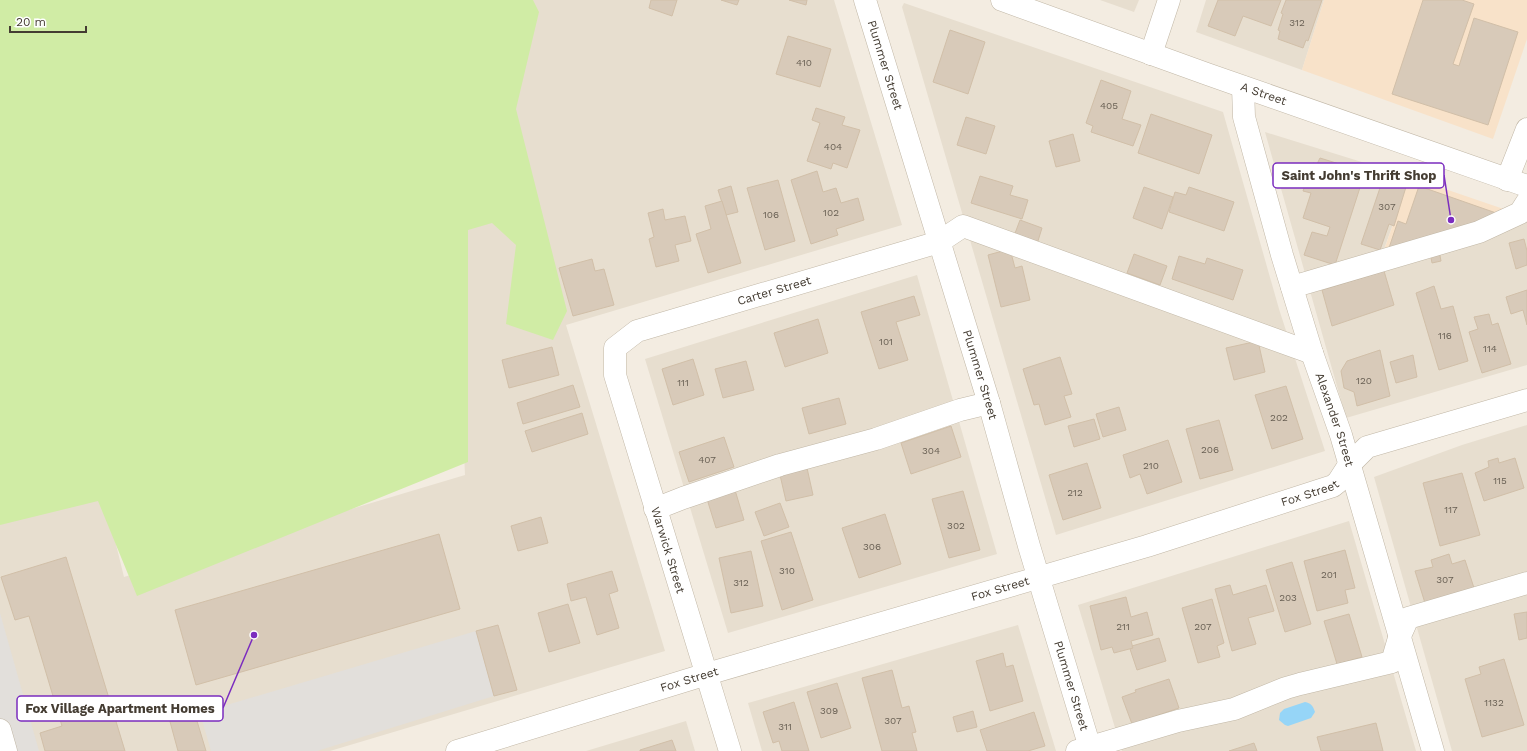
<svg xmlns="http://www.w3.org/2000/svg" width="1527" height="751" font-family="'Work Sans',sans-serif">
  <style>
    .residential { fill: #e7decf }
    .commercial { fill: #f8e2c9 }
    .green { fill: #d0eca5 }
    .parking { fill: #e2dfdb }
    .water { fill: #96d5f7 }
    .building { fill: #d8cab9; stroke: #d1bfa8 }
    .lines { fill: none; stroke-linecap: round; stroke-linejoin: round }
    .minor-casing { stroke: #c1b7a6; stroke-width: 23 }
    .minor { stroke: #fff; stroke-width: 22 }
    .labels { text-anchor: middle; stroke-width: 3; stroke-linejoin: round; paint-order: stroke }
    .number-label { font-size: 10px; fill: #696054 }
    .street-label { font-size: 12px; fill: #443c32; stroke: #fff }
    .leader { fill: none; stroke: #7b2cbf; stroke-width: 1.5 }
    .callout-dot { fill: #7b2cbf; stroke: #fff; stroke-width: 1.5 }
    .callout { fill: #fff; stroke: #7b2cbf; stroke-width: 1.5 }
    .callout-label { font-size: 13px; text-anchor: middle; font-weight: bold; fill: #443c32 }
  </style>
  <rect width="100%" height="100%" fill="#f3ece1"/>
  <g class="residential">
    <path d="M526 0H834L902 225 566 325 665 651 330 751H0V502L101 483 124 577 465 475 454 221Z"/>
    <path d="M1100 0H1139L1134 12Z"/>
    <path d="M1206 0H1324L1302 70 1196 32Z"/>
    <path d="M904 3 1223 112 1279 309 1325 451 1056 535 902 7Z"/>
    <path d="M1265 132 1410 177 1379 263 1527 218V365L1346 418Z"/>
    <path d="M917 275 997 554 728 633 645 359Z"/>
    <path d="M1527 425V751H1452L1374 477 1462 445Z"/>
    <path d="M1349 521 1416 751H1122L1078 605Z"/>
    <path d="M1018 625 1056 751H762L748 703Z"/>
    <path d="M686 721 695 751H586Z"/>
  </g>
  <g class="commercial">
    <path d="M1324 0H1527V39L1493 139 1302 70Z"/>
    <path d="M1410 177 1524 216 1379 264Z"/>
  </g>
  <path class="green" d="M0 0H533L539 12 516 109 567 311 553 340 506 324 516 245 492 223 468 230V462L137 596 98 501 0 525Z"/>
  <g class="parking">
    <path d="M0 613 39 751H0Z"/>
    <path d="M476 631 494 696 317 751H211L200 713Z"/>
  </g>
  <path class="water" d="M1305 702C1311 703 1313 706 1315 712L1311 718 1288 726 1285 725 1279 720 1280 713 1284 709Z"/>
  <g class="building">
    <path d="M651 0H677L672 16 649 8Z"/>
    <path d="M721 0H739L737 5Z"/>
    <path d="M789 0H807L806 5Z"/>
    <path d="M1218 0H1281L1271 26 1243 16 1235 36 1208 26Z"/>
    <path d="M1286 0H1322L1308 41 1306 40 1303 48 1278 39 1280 31 1278 30 1283 14 1281 13Z"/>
    <path d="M1423 0H1462L1474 4 1453 64 1459 66 1474 18 1518 32 1488 125 1392 94Z"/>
    <path d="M950 30 985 42 968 94 933 82Z"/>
    <path d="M788 36 831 49 820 87 776 74Z"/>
    <path d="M1101 80 1131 91 1122 119 1141 125 1133 146 1091 132 1093 126 1086 123Z"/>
    <path d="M816 108 845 117 842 125 860 130 847 168 833 163 831 169 807 161 820 123 812 120Z"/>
    <path d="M1151 114 1212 135 1199 174 1138 153Z"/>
    <path d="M966 117 995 126 986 154 957 145Z"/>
    <path d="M1073 134 1080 161 1056 167 1049 141Z"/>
    <path d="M1320 158 1365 172 1335 265 1304 255 1312 232 1327 236 1330 227 1303 218 1311 193 1303 191 1313 163 1317 164Z"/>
    <path d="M817 171 823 192 836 188 841 203 858 198 864 220 836 229 838 235 811 244 791 180Z"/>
    <path d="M980 176 1013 186 1010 195 1028 200 1022 219 971 203Z"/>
    <path d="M1383 179 1406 187 1394 226 1389 224 1380 250 1361 244Z"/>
    <path d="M778 180 795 241 765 250 747 188Z"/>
    <path d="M731 186 738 212 726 215 718 190Z"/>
    <path d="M1419 186 1499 214 1390 251 1389 248 1398 221 1406 224Z"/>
    <path d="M1144 187 1173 197 1162 229 1133 218Z"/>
    <path d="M1189 187 1234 202 1224 231 1169 212 1175 192 1186 195Z"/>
    <path d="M722 201 741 263 708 273 696 234 711 229 705 206Z"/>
    <path d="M663 209 665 220 685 216 691 241 675 245 679 261 656 267 649 239 654 237 648 213Z"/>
    <path d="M1020 220 1042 228 1037 244 1014 236Z"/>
    <path d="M1524 239 1527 251V265L1516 269 1509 243Z"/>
    <path d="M1010 249 1015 268 1022 266 1030 300 1001 307 988 255Z"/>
    <path d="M1439 250 1441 261 1432 263 1430 252Z"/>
    <path d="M1134 254 1167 266 1160 285 1127 273Z"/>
    <path d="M1179 256 1205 264 1207 258 1243 270 1233 300 1172 279Z"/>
    <path d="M592 259 595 271 604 269 614 305 573 316 559 268Z"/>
    <path d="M1384 271 1394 305 1332 326 1322 290Z"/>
    <path d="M1434 286 1441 309 1453 306 1468 361 1439 370 1416 293Z"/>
    <path d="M1527 290V325L1523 310 1511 314 1506 297Z"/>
    <path d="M914 296 920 315 896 322 908 360 879 369 861 312Z"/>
    <path d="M1489 314 1492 325 1498 323 1511 364 1482 373 1469 332 1478 329 1474 317Z"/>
    <path d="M818 319 828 353 785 367 774 333Z"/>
    <path d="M1258 341 1265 372 1234 380 1226 348Z"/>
    <path d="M552 347 559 375 509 388 502 360Z"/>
    <path d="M1380 350 1390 396 1357 406 1354 392 1344 388 1341 371 1347 361Z"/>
    <path d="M1413 355 1417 377 1396 383 1390 362Z"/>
    <path d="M1060 357 1072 394 1064 396 1071 417 1045 425 1039 404 1034 405 1023 369Z"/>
    <path d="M693 359 704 395 673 405 662 369Z"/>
    <path d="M746 361 754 390 723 398 715 369Z"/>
    <path d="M573 385 580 407 523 424 517 403Z"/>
    <path d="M1286 386 1303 439 1272 449 1255 395Z"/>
    <path d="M839 398 846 424 809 434 802 408Z"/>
    <path d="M1119 407 1126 430 1103 437 1096 414Z"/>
    <path d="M582 413 588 434 532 452 525 431Z"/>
    <path d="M1094 419 1100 439 1074 447 1068 426Z"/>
    <path d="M1219 420 1233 470 1200 479 1186 429Z"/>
    <path d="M951 426 961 457 911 474 901 443Z"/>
    <path d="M724 437 734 467 689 482 679 452Z"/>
    <path d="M1168 440 1182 482 1147 494 1140 474 1130 478 1123 455Z"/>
    <path d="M1498 458 1499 463 1515 458 1524 488 1484 501 1475 473 1489 467 1488 461Z"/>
    <path d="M1087 463 1101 508 1063 520 1049 475Z"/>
    <path d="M807 468 813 495 786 501 780 475Z"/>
    <path d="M1462 473 1480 535 1440 546 1423 483Z"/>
    <path d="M735 490 744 520 716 528 707 499Z"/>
    <path d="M963 491 980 550 949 558 932 499Z"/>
    <path d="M780 503 789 527 764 536 755 512Z"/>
    <path d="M885 514 901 564 859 578 842 528Z"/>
    <path d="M541 517 548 543 518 551 511 526Z"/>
    <path d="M791 532 813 600 782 610 761 541Z"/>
    <path d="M439 534 460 609 196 685 175 610Z"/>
    <path d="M1345 550 1355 588 1345 590 1348 603 1317 611 1304 561Z"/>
    <path d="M751 551 763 606 731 613 719 558Z"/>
    <path d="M1449 554 1452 564 1465 560 1474 588 1425 603 1415 571 1433 567 1431 560Z"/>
    <path d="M66 557 125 751H45L40 733 62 726 29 616 15 620 1 577Z"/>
    <path d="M1292 562 1311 624 1285 632 1266 570Z"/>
    <path d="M612 571 618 591 609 594 619 628 597 635 586 597 571 601 567 584Z"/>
    <path d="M1230 585 1233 595 1266 585 1274 611 1248 618 1256 644 1232 651 1215 589Z"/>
    <path d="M1126 597 1131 617 1147 612 1153 635 1131 641 1133 648 1114 653 1112 647 1101 650 1090 606Z"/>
    <path d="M1212 599 1224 643 1217 646 1220 657 1198 663 1182 608Z"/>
    <path d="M568 604 580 643 549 652 538 613Z"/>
    <path d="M1527 612V638L1519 640 1514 614Z"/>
    <path d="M1349 614 1362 657 1337 664 1324 621Z"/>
    <path d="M498 625 517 690 494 696 476 631Z"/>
    <path d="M1159 638 1166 661 1137 670 1130 649 1133 648 1132 646Z"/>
    <path d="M1003 653 1006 667 1013 665 1023 701 990 711 976 661Z"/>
    <path d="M1504 659 1524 725 1482 737 1465 679 1481 674 1479 667Z"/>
    <path d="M892 670 902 708 909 706 916 732 912 733 917 751H882L862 678Z"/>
    <path d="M1169 679 1179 708 1132 724 1122 697 1136 692 1135 690Z"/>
    <path d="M837 683 851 728 821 738 807 692Z"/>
    <path d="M794 702 809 751H782L779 741 773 743 763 712Z"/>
    <path d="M194 711 206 751H178L169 718Z"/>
    <path d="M973 711 977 727 957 732 953 717Z"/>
    <path d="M1034 712 1045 746 1028 751H987L980 730Z"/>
    <path d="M1376 723 1383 751H1321L1317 737Z"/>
    <path d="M672 740 676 751H640V750Z"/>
    <path d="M1254 743 1257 751H1229Z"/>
  </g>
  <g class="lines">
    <defs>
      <g id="minor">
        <path id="s1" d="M865 0 989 403 1029 546 1091 751"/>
        <path id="s2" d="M1002 0 1207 74 1527 186"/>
        <path d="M1151 54 1169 0"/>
        <path id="s3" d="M1243 87 1244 117 1282 255 1312 353 1341 435 1433 751"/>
        <path d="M1507 180 1527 129"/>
        <path d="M1292 287 1479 232 1520 213 1527 202"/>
        <path d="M655 509 683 498 780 465 876 439 960 410 989 403"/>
        <path d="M0 730 6 751"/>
        <path id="s4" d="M457 751 707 674 1147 546 1333 486 1338 482 1349 465 1367 447 1527 400"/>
        <path id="s5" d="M730 751 615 375V348L637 331 939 242 963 226 1312 353"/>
        <path d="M1077 751 1178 721 1234 709 1286 688 1300 684 1392 662 1399 638 1408 618 1527 583"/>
      </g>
    </defs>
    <use href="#minor" class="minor-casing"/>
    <use href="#minor" class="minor"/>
  </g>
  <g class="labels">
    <g class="number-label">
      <text x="1297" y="26">312</text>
      <text x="804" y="66">410</text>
      <text x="1109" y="109">405</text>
      <text x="833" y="150">404</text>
      <text x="1387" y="210">307</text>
      <text x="831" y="216">102</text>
      <text x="771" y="218">106</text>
      <text x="1445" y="339">116</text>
      <text x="886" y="345">101</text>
      <text x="1490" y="352">114</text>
      <text x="1364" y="384">120</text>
      <text x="683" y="386">111</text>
      <text x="1279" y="421">202</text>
      <text x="1210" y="453">206</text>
      <text x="931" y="454">304</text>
      <text x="707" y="463">407</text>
      <text x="1151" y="469">210</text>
      <text x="1500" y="484">115</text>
      <text x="1075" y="496">212</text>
      <text x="1451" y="513">117</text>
      <text x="956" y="529">302</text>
      <text x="872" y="550">306</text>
      <text x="787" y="574">310</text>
      <text x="1329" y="578">201</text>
      <text x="1445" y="583">307</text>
      <text x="741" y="586">312</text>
      <text x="1288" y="601">203</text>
      <text x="1123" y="630">211</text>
      <text x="1203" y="630">207</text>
      <text x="1494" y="706">1132</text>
      <text x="829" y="714">309</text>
      <text x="893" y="724">307</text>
      <text x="785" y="730">311</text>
    </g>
    <g class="street-label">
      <text dy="4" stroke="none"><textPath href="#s1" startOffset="68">Plummer Street</textPath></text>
      <text dy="4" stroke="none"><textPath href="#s2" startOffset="278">A Street</textPath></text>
      <text dy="4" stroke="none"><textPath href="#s5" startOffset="591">Carter Street</textPath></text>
      <text dy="4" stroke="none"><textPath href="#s1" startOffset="392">Plummer Street</textPath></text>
      <text dy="4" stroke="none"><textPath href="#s3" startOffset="346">Alexander Street</textPath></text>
      <text dy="4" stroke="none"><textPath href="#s4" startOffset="891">Fox Street</textPath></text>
      <text transform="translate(668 550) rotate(73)" y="4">Warwick Street</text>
      <text dy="4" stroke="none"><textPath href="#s4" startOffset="567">Fox Street</textPath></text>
      <text dy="4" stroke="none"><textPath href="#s4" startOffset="243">Fox Street</textPath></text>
      <text dy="4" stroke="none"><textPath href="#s1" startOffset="716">Plummer Street</textPath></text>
    </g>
  </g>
  <path class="leader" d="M1451 220L1444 175M254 635L223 708"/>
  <g class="callout-dot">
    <circle cx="1451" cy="220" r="4"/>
    <circle cx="254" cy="635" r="4"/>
  </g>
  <g class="callout">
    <rect x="1273" y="163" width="171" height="25" rx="4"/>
    <rect x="17" y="696" width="206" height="25" rx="4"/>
  </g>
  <g class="callout-label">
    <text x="1359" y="180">Saint John's Thrift Shop</text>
    <text x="120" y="713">Fox Village Apartment Homes</text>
  </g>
  <path d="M10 26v6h76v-6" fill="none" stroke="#443c32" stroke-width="2"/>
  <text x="16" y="26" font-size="12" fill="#443c32" stroke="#ffffff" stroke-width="3" paint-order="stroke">20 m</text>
</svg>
